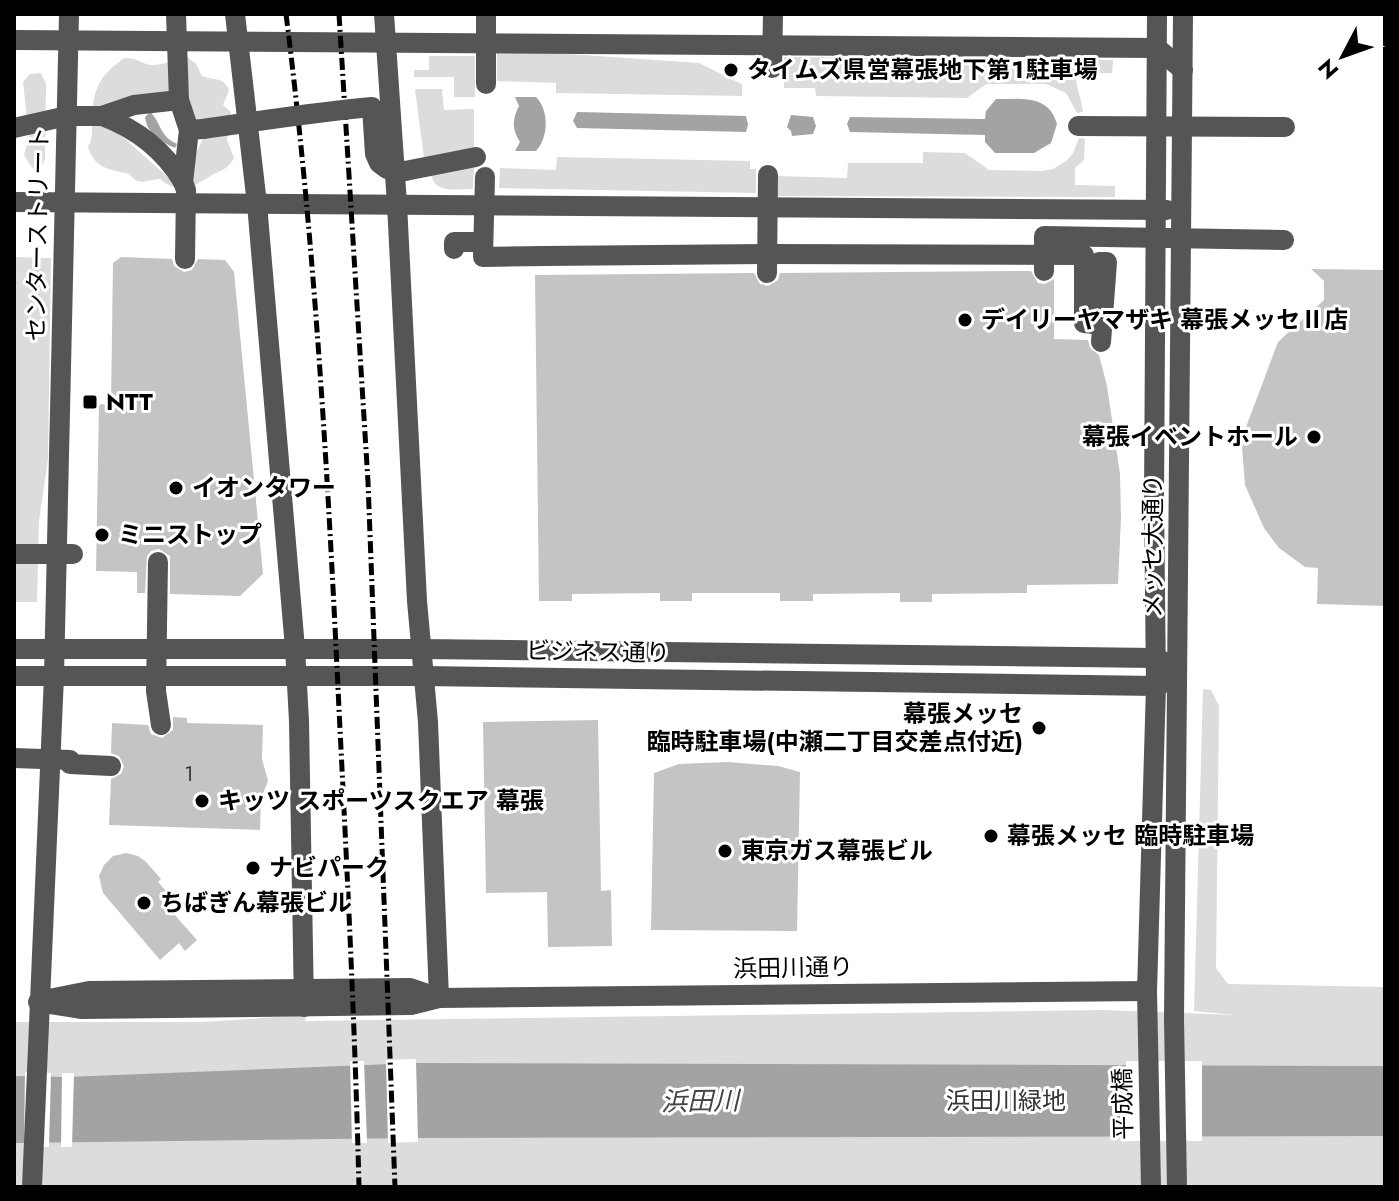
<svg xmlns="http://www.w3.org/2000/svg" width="1399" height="1201" font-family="Jost,'Noto Sans JP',sans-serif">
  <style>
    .green { fill: #dcdcdc; fill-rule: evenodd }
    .water { fill: #a3a3a3 }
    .pier { fill: #fff }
    .building { fill: #c4c4c4 }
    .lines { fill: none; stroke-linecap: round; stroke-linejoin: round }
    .minor { stroke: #555; stroke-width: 20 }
    .rail { stroke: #000; stroke-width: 5; stroke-dasharray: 12 4 2 4; stroke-linecap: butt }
    .minor-bridge { stroke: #555; stroke-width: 20 }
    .poi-dot { fill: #000; stroke: #fff; stroke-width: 3 }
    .labels { text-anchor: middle; stroke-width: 6; stroke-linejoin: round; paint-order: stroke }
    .number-label { font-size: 20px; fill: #313131 }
    .poi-label { font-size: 24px; font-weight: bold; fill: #000; stroke: #fff; text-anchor: start }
    .street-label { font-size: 24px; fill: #000; stroke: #fff }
    .park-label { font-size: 24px; fill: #333; stroke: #fff }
    .water-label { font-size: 26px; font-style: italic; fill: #444; stroke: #fff }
  </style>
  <rect width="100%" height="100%" fill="#fff"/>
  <g class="green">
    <path d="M497 49 699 63 742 84V96L556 93V83L497 81Z"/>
    <path d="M186 56 196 64 202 76C214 81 223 76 229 90L223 105 231 112 227 140 234 158C230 167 223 170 214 174 195 185 181 197 160 179 145 180 140 187 129 174 109 169 95 169 88 147 93 139 92 131 92 122 93 90 97 78 124 58 136 57 140 63 151 65 162 66 176 59 186 56ZM155 96C183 107 194 105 204 137L193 159 173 182 114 129Z"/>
    <path d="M429 56H475V97H454V77H414V70H429Z"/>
    <path d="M784 57 1113 60 1112 73H1076C1075 88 1082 98 1083 112L1077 113 1066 93 1046 84H986L967 98 816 96 815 88H784Z"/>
    <path d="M41 73 46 84 45 159 42 166 32 168 24 155 29 137 23 82 30 74Z"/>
    <path d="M415 89H442L444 110 474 109V150L424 159Z"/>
    <path d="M1079 138 1085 139 1084 160 1075 168V185L1115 186V197L776 196 777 176 847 178 848 163H923V152L965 153 989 170 1042 171 1053 169 1066 161 1073 153Z"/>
    <path d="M557 157 750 161V169H756V193L499 188 500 168 556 170Z"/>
    <path d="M474 166 473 189C456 189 433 194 431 173Z"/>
    <path d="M14 257 51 258 48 459 39 521 37 602H14Z"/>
    <path d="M1203 689 1211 690 1219 706 1216 968 1228 984 1385 987V1187H14V1022H203L307 1015 305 1021 1103 1010 1234 1015 1194 1011Z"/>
  </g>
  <g class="water">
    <path d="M515 97H536C549 110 549 137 536 151H515L520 142C512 130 512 119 519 106Z"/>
    <path d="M996 99C1021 99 1049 94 1057 124L1051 143 1034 153H995L985 142V135L850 132 847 124 850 117 985 119 986 111Z"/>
    <path d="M150 112C162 123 158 135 177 144L175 148C161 142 147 134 145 117Z"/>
    <path d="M577 112 746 116 748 125 746 132 577 128 573 121Z"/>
    <path d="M791 115 813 117 816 126 813 134 792 136 791 131 787 127Z"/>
    <path d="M416 1063 1385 1066V1136L411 1138 14 1143V1076L66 1077Z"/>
  </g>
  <g class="pier">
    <path d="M416 1059 418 1142 388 1143 386 1060Z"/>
    <path d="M350 1061H364L367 1143H352Z"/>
    <rect x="1126" y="1061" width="76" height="80"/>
    <path d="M25 1072 51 1073 49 1147H24Z"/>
    <path d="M62 1073H74L72 1147H61Z"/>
  </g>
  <g class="building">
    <path d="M121 257 172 259 174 266 184 272 192 270 198 259 225 260 234 272 263 574 240 596 170 594V556L159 549 151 551 147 556 145 593H137V572L96 571 99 404 111 405 113 263Z"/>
    <path d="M1311 269 1385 270V606L1317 604 1318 568 1305 567 1279 548 1264 528 1245 485 1242 447 1246 427 1278 342 1324 300V281Z"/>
    <path d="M1031 271 1038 283 1045 284 1054 279V339L1088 340 1090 348 1099 355 1107 386 1120 474 1121 518 1118 584 1027 585V593L932 594V602H900V593L813 594V601H780V593H692V601H660V593L572 594V601H539L535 275 754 273 760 284 768 286 778 280 780 273Z"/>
    <path d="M173 717 187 718V723L263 725 262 759 268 781 261 798 260 830 109 825 111 779 121 774 124 766 119 756 111 753 112 723 148 725 151 734 162 738 173 730Z"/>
    <path d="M598 720 601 891 611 890 612 946 548 947 547 892 486 893 483 722Z"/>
    <path d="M728 762 778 766 800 772 797 931 651 930 654 773 679 764Z"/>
    <path d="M126 853 138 856 146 862 161 879 158 882 180 907 173 913 197 940 185 951 179 943 160 960 103 893 99 876 104 865 113 856Z"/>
  </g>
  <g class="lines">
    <g class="minor">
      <path d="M235 14 257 204 295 648 299 721 304 1007"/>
      <path d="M384 14 397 204 417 601 428 722 439 998"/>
      <path d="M14 40 1157 48 1183 70"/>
      <path d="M102 116 134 105 179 100 189 130"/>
      <path d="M102 116C137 129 164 150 183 182"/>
      <path d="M405 171 476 157"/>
      <path d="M183 182 189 130 203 129"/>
      <path d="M14 202 1167 210"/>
      <path d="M454 249V242H483"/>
      <path d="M544 256 767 254 1084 255V323L1094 324 1099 262H1107L1101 342"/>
      <path d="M14 649H421L1155 658 1165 662"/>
      <path d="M14 676H424L1156 686 1168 681"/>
      <path d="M49 999 89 991 410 988 439 998"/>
      <path d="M38 1002 82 1009 411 1005 439 998 1147 991"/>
      <path d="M32 1187 54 676 69 14"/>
      <path d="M1151 1187 1147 991 1156 686 1154 498 1157 14"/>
      <path d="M1177 1187 1174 1019 1183 14"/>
    </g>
    <g class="rail">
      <path d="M286 14C315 244 328 477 339 709 347 868 355 1027 359 1187"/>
      <path d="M339 14 368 482 395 1187"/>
    </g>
    <g class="minor-bridge">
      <path d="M176 14 179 100"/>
      <path d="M772 68 773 14"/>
      <path d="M486 84V14"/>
      <path d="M1078 126 1285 127"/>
      <path d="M14 128 67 116H102"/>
      <path d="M203 129C259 121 315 112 372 107L375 154 379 163 387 169 405 171"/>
      <path d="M485 177 483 257 544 256"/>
      <path d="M183 182 186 190 185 259"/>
      <path d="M1044 271V236L1284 240"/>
      <path d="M767 273 768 175"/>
      <path d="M14 554H73"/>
      <path d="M158 562 156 691 161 725"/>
      <path d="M14 758 70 760V764L111 766"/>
    </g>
  </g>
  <g class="poi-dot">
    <circle cx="731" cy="70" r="8"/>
    <circle cx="965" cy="320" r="8"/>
    <rect x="82" y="394" width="16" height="16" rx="4"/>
    <circle cx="1314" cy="437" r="8"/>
    <circle cx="176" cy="488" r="8"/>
    <circle cx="102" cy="535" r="8"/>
    <circle cx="1039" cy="728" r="8"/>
    <circle cx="202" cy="801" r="8"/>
    <circle cx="991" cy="836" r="8"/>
    <circle cx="725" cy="851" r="8"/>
    <circle cx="253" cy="868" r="8"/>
    <circle cx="144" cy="903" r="8"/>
  </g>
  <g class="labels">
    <g class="number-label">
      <text x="189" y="781">1</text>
    </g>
    <g class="poi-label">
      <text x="747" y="78">タイムズ県営幕張地下第１駐車場</text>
      <text x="981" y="328">デイリーヤマザキ 幕張メッセⅡ店</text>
      <text x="106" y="410">NTT</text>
      <text x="1298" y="445" text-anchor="end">幕張イベントホール</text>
      <text x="192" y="496">イオンタワー</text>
      <text x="118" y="543">ミニストップ</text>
      <text x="1023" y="722" text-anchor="end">幕張メッセ<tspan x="1023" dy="28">臨時駐車場(中瀬二丁目交差点付近)</tspan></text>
      <text x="218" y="809">キッツ スポーツスクエア 幕張</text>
      <text x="1007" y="844">幕張メッセ 臨時駐車場</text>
      <text x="741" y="859">東京ガス幕張ビル</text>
      <text x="269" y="876">ナビパーク</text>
      <text x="160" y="911">ちばぎん幕張ビル</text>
    </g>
    <g class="street-label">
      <text transform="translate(38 234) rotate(-89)" y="8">センターストリート</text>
      <text transform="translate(1153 546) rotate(-90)" y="8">メッセ大通り</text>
      <text transform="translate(598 652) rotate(1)" y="8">ビジネス通り</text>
      <text transform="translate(793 968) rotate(-1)" y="8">浜田川通り</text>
      <text transform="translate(1123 1104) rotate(-91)" y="8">平成橋</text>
    </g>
    <g class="park-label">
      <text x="1006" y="1109">浜田川緑地</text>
    </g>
    <g class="water-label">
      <text transform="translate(700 1101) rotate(-1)" y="9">浜田川</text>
    </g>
  </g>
  <rect width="1399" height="1201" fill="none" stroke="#000000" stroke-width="32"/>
  <g transform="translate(1343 56) rotate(229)" stroke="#ffffff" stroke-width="6" paint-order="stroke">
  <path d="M0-6L14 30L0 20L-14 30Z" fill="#000000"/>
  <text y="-12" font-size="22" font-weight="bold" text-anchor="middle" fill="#000000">N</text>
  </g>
</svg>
